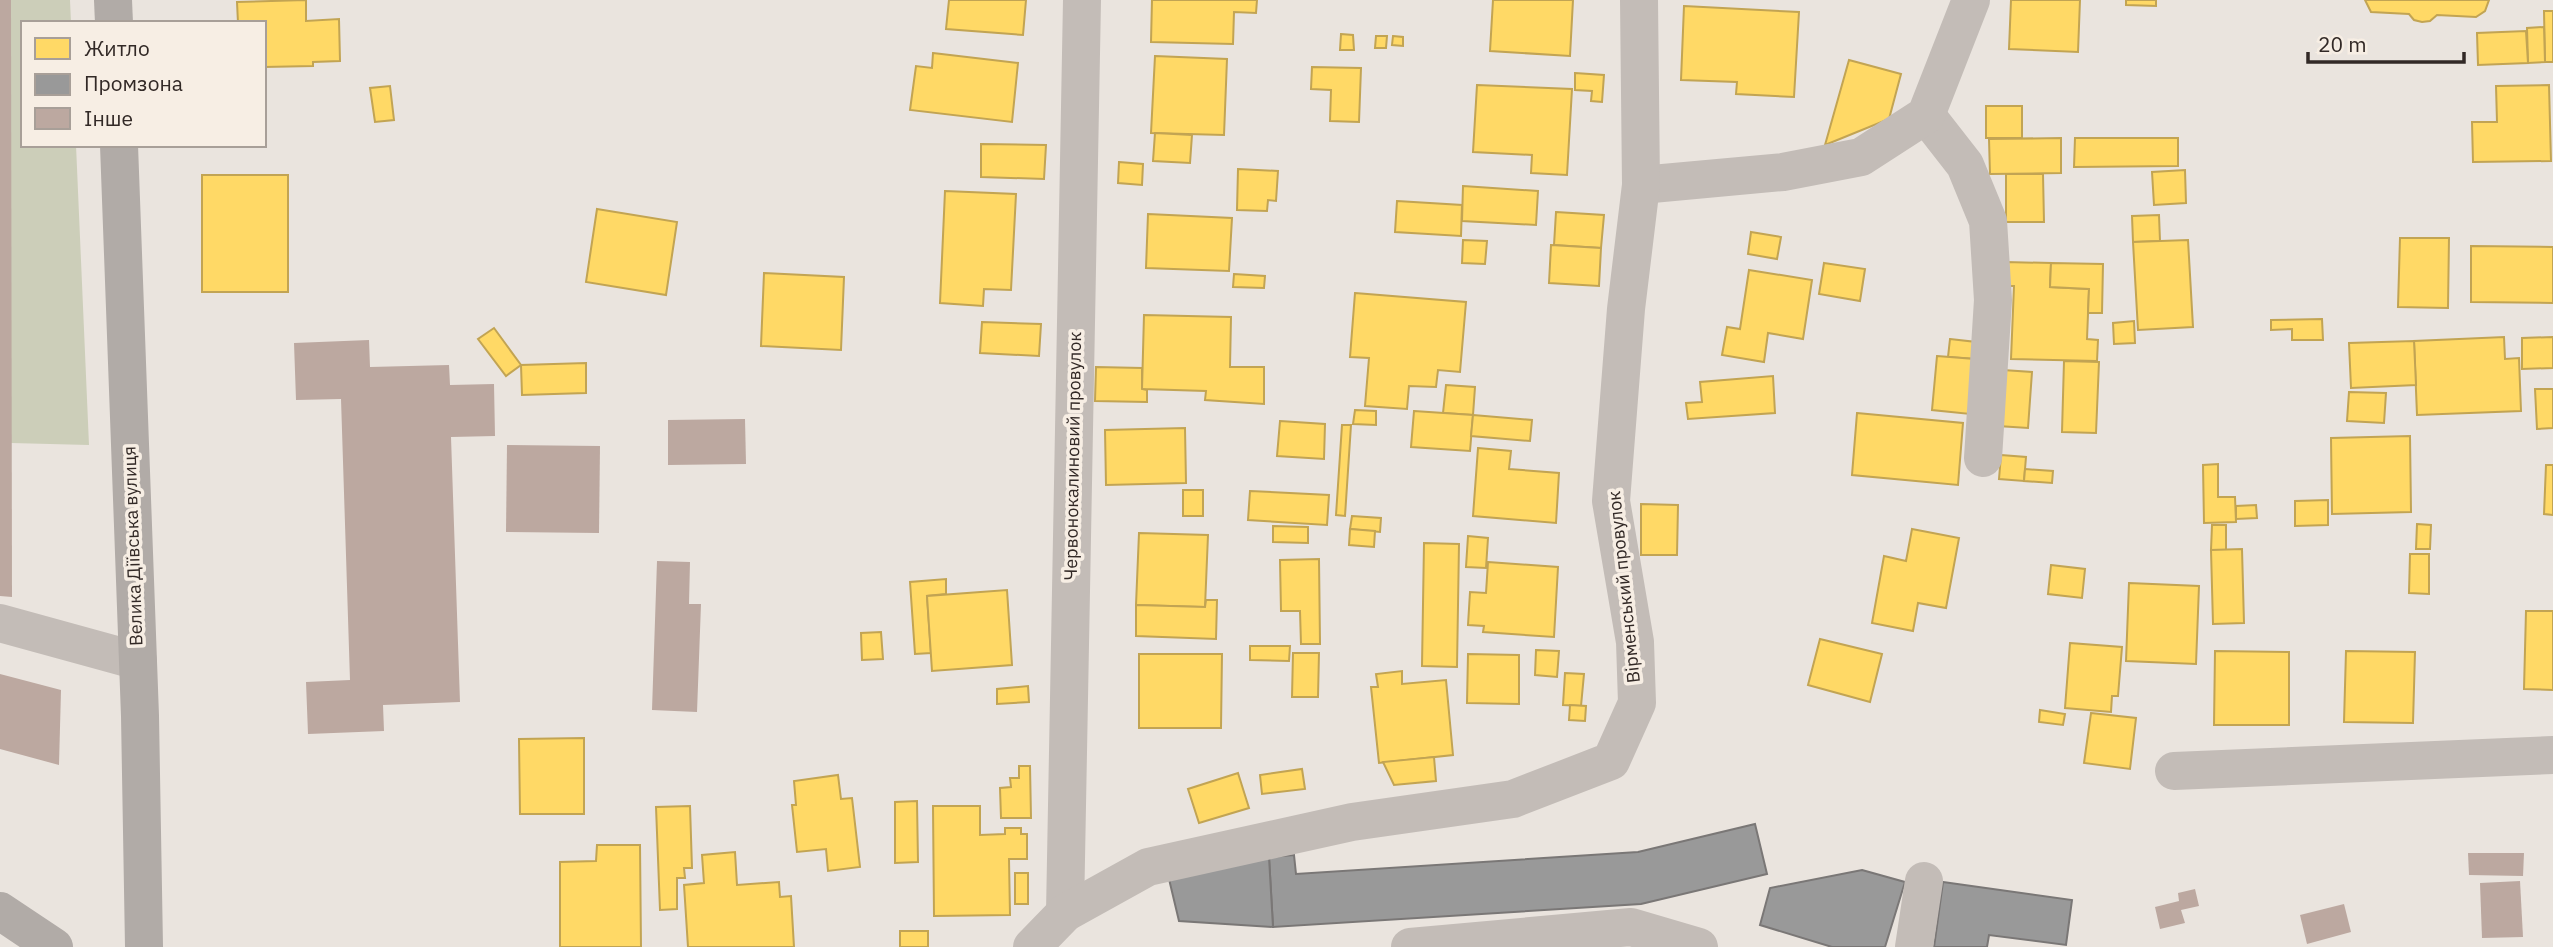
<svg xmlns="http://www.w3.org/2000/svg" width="2553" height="947" font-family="'IBM Plex Sans',sans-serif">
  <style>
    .green { fill: #ccceb9 }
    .homes { fill: #ffd966; stroke: #c2a453; stroke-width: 2 }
    .industry { fill: #999; stroke: #7a7776; stroke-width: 2 }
    .building { fill: #bca8a0 }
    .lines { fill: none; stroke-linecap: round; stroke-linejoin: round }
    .minor { stroke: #c3bcb7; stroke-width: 38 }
    .major { stroke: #b1aba7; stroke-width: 38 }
    .labels { text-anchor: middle; stroke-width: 7; stroke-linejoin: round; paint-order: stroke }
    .street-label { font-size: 18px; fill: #322926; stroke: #f7eee4 }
  </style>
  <rect width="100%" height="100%" fill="#eae4de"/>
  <path class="green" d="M11 0H70L71 23H23V145H76L89 445 11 443Z"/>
  <g class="homes">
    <path d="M306 0V21L339 19 340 61 313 62V66L264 67V23H238L237 2Z"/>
    <path d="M949 0H1026L1023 35 946 29Z"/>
    <path d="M1152 0H1257L1256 13 1234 12 1233 44 1151 42Z"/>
    <path d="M1493 0H1573L1570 56 1490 51Z"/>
    <path d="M2011 0H2080L2078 52 2009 49Z"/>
    <path d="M2126 0H2156V6L2126 5Z"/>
    <path d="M2365 0H2489L2485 11 2476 17 2437 15 2430 21 2422 22 2414 20 2409 14 2371 12Z"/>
    <path d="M1684 6 1799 12 1794 97 1736 94 1737 82 1681 80Z"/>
    <path d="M2544 11H2553V62H2545Z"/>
    <path d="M2544 27 2545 62 2528 63 2527 28Z"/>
    <path d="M2526 31 2528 63 2478 65 2477 33Z"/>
    <path d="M1341 34 1353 35 1354 50H1340Z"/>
    <path d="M1376 36H1387L1386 48H1375Z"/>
    <path d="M1393 36 1403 37V46L1392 45Z"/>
    <path d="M933 53 1018 63 1012 122 910 110 916 66 932 68Z"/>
    <path d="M1155 56 1227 59 1224 135 1151 133Z"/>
    <path d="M1849 60 1901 74 1889 119 1825 145Z"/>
    <path d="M1312 67 1361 68 1359 122 1330 121 1331 90 1311 89Z"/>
    <path d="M1575 73 1604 75 1602 102 1591 101 1592 91 1575 90Z"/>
    <path d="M1477 85 1572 89 1567 175 1531 173 1532 155 1473 152Z"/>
    <path d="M2549 85 2551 161 2473 162 2472 122H2497L2496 86Z"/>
    <path d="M390 86 394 120 375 122 370 88Z"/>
    <rect x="1986" y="106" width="36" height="32"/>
    <path d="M1155 133 1192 135 1190 163 1153 161Z"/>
    <path d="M2061 138V173L1990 174 1989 139Z"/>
    <path d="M2075 138H2178V166L2074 167Z"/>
    <path d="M981 144 1046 145 1044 179 981 177Z"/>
    <path d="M1119 162 1143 164 1142 185 1118 183Z"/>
    <path d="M1238 169 1278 171 1276 201 1268 200 1267 211 1237 210Z"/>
    <path d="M2185 170 2186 203 2154 205 2152 172Z"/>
    <path d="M2006 174H2043L2044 222H2006Z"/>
    <rect x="202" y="175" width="86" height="117"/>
    <path d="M1463 186 1538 191 1536 225 1462 221Z"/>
    <path d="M945 191 1016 194 1011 290 984 289 983 306 940 303Z"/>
    <path d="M1397 201 1462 205 1461 236 1395 232Z"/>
    <path d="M597 209 677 222 666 295 586 282Z"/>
    <path d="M1556 212 1604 215 1601 248 1554 245Z"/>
    <path d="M1148 214 1232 218 1229 271 1146 268Z"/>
    <path d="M2159 215 2160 241 2133 242 2132 216Z"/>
    <path d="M1751 232 1781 237 1777 259 1748 254Z"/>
    <path d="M2400 238H2449L2448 308 2398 307Z"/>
    <path d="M1463 240 1487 241 1485 264 1462 263Z"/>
    <path d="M2188 240 2193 327 2138 330 2133 242Z"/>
    <path d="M1551 245 1601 248 1599 286 1549 283Z"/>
    <path d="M2471 246 2553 247V303L2471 302Z"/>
    <path d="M2005 262 2051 263 2050 287 2089 289 2087 339 2098 340 2097 361 2011 359 2014 286H2004Z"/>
    <path d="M1824 263 1865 269 1860 301 1819 294Z"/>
    <path d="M2051 263 2103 264 2102 313H2088L2089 289 2050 287Z"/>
    <path d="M1749 270 1812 280 1803 339 1768 333 1764 362 1722 355 1727 327 1740 329Z"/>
    <path d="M764 273 844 277 841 350 761 346Z"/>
    <path d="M1234 274 1265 276 1264 288 1233 287Z"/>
    <path d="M1355 293 1466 302 1460 372 1438 370 1436 387 1409 386 1407 409 1365 406 1369 358 1350 357Z"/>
    <path d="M1144 315 1231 317 1230 367H1264V404L1205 400 1206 391 1142 389Z"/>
    <path d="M2322 319 2323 340H2292V329L2271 330V320Z"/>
    <path d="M2134 321 2135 343 2114 344 2113 323Z"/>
    <path d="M982 322 1041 324 1039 356 980 353Z"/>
    <path d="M494 328 521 365 506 376 478 339Z"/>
    <path d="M2504 337 2505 359 2519 358 2521 411 2417 415 2414 341Z"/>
    <path d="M2553 337V368L2522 369V338Z"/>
    <path d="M1950 339 1976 342 1975 359 1948 357Z"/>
    <path d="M2414 341 2416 385 2351 388 2349 343Z"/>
    <path d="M1937 356 1975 359 1970 414 1932 410Z"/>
    <path d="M2064 361 2099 362 2096 433 2062 432Z"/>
    <path d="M586 363V393L522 395 521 365Z"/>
    <path d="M1096 367 1142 368V389L1147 390V402L1095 401Z"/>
    <path d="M2003 370 2032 372 2028 428 1998 426Z"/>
    <path d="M1773 376 1775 413 1688 419 1686 403 1702 402 1700 382Z"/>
    <path d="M1446 385 1475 387 1473 415 1443 413Z"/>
    <path d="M2535 389H2553V428L2537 429Z"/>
    <path d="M2349 392 2386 393 2384 423 2347 421Z"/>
    <path d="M1355 410 1376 411V425L1353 424Z"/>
    <path d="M1414 411 1473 415 1470 451 1411 447Z"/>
    <path d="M1857 413 1963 423 1958 485 1852 475Z"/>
    <path d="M1473 415 1532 420 1530 441 1471 436Z"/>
    <path d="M1280 421 1325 424 1324 459 1277 456Z"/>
    <path d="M1342 425H1351L1345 516 1336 515Z"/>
    <path d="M1185 428 1186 483 1106 485 1105 430Z"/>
    <path d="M2410 436 2411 512 2332 514 2331 438Z"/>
    <path d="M1478 448 1511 451 1509 469 1559 473 1556 523 1473 516Z"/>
    <path d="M2001 455 2026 457 2024 481 1999 479Z"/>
    <path d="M2218 464V497H2235L2236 522 2204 523 2203 465Z"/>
    <path d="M2546 465H2553V515L2544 514Z"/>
    <path d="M2025 469 2053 471 2052 483 2024 481Z"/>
    <rect x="1183" y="490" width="20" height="26"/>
    <path d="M1250 491 1329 495 1327 525 1248 520Z"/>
    <path d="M2328 500V525L2295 526V501Z"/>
    <path d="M1641 504 1678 505 1677 555H1641Z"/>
    <path d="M2256 505 2257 518 2236 519V506Z"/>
    <path d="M1352 516 1381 518 1380 532 1350 529Z"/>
    <path d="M2417 524 2431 525 2430 549H2416Z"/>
    <path d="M2212 525H2226V550H2211Z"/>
    <path d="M1273 526 1308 527V543L1273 542Z"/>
    <path d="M1350 529 1375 531 1374 547 1349 545Z"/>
    <path d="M1912 529 1959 538 1946 608 1918 603 1913 631 1872 623 1884 556 1906 561Z"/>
    <path d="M1139 533 1208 535 1205 607 1136 605Z"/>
    <path d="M1468 536 1488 538 1486 568 1466 567Z"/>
    <path d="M1424 543 1459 544 1457 667 1422 666Z"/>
    <path d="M2242 549 2244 623 2213 624 2211 550Z"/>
    <path d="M2410 554H2429V594L2409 593Z"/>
    <path d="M1319 559 1320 644H1301L1300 611H1281L1280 560Z"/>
    <path d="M1488 562 1558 567 1554 637 1483 632 1484 626 1468 625 1470 592 1486 593Z"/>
    <path d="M2051 565 2085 569 2082 598 2048 594Z"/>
    <path d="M946 579V594L927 596 931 653 915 654 910 582Z"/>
    <path d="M2129 583 2199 586 2196 664 2126 661Z"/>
    <path d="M1007 590 1012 665 932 671 927 596Z"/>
    <path d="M1206 600H1217L1216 639 1136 636V605L1205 607Z"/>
    <path d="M2526 611H2553V690L2524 689Z"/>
    <path d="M881 632 883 659 862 660 861 633Z"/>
    <path d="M1820 639 1882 654 1870 702 1808 685Z"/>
    <path d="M2070 643 2122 647 2118 696H2112L2111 712 2065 708Z"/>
    <path d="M1250 646H1290L1289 661 1250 660Z"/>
    <path d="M1536 650 1559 651 1557 677 1535 675Z"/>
    <path d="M2215 651 2289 652V725H2214Z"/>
    <path d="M2346 651 2415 652 2413 723 2344 722Z"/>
    <path d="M1293 653H1319L1318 697H1292Z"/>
    <path d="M1139 654H1222L1221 728H1139Z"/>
    <path d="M1468 654 1519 655V704L1467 703Z"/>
    <path d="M1402 671V684L1446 680 1453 755 1379 763 1371 687H1378L1376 674Z"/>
    <path d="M1565 673 1584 674 1581 706 1563 705Z"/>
    <path d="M1028 686 1029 702 997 704V689Z"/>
    <path d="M1570 705 1586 706 1585 721 1569 720Z"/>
    <path d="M2040 710 2065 714 2063 725 2039 722Z"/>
    <path d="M2091 713 2136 718 2130 769 2084 763Z"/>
    <path d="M584 738V814H520L519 739Z"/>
    <path d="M1434 757 1436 781 1394 785 1383 762Z"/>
    <path d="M1019 766H1030L1031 818H1001L1000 788 1011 787 1010 778H1019Z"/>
    <path d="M1302 769 1305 789 1262 794 1260 775Z"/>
    <path d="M1238 773 1249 808 1199 823 1188 789Z"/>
    <path d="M838 775 841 799 852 798 860 867 828 871 826 849 797 852 792 805H796L794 781Z"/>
    <path d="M917 801 918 862 895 863V802Z"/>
    <path d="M690 806 692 868H684L685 878H677V909L660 910 656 807Z"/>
    <path d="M933 806H980V835L1005 834V828H1021V834H1027V859H1009L1010 915 934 916Z"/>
    <path d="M597 845H640L641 947H560V862L596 861Z"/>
    <path d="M735 852 737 885 779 882 780 897 791 896 794 947H688L684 885 704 883 702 855Z"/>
    <rect x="1015" y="873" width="13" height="31"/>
    <rect x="900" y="931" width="28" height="16"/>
  </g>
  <g class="industry">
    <path d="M1755 824 1767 874 1641 904 1273 927 1269 857 1294 855 1296 874 1638 852Z"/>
    <path d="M1269 857 1273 927 1179 921 1169 879Z"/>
    <path d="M1862 870 1905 882 1885 947H1832L1760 925 1770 888Z"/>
    <path d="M1943 882 2072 900 2066 945 1989 935 1987 947H1934Z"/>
  </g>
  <g class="building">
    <path d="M0 0H11L12 597 0 596Z"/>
    <path d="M369 340 370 367 449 365 450 385 494 384 495 436 451 437 460 702 383 705 384 731 308 734 306 682 350 680 341 399 296 400 294 343Z"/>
    <path d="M745 419 746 464 668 465V420Z"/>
    <path d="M507 445 600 446 599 533 506 532Z"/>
    <path d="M657 561 690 562 689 604H701L697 712 652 710Z"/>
    <path d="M0 674 61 690 59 765 0 749Z"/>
    <path d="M2468 853H2524L2523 876 2469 875Z"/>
    <path d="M2520 881 2523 937 2482 938 2480 883Z"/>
    <path d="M2195 889 2199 906 2181 910 2185 923 2160 929 2155 907 2179 901 2178 893Z"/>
    <path d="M2344 904 2351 932 2307 944 2300 915Z"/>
  </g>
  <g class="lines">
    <g class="minor">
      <path d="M1926 115 1965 165 1988 221 1993 300 1983 458"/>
      <path d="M1641 185 1783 172 1861 157 1926 115 1971 0"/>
      <path d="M0 623 138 661"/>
      <path d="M2174 771 2553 755"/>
      <path d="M1065 913 1082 0"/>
      <path d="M1032 947 1065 913 1148 867 1352 822 1513 799 1611 761 1637 703 1635 642 1611 501 1626 309 1641 185 1639 0"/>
      <path d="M1410 947 1631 927 1699 947"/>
      <path d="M1914 947 1924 881"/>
    </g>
    <g class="major">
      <path d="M113 0 114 23"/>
      <path d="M119 145 140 716 144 947"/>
      <path d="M0 911 54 947"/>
    </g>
  </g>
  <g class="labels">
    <g class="street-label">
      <text transform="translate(1073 456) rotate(-89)" y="6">Червонокалиновий провулок</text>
      <text transform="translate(133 546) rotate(-92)" y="6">Велика Діївська вулиця</text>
      <text transform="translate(1624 587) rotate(-96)" y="6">Вірменський провулок</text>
    </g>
  </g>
  <rect x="21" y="21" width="245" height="126" fill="#f7eee4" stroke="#a89f98" stroke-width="2"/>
  <rect x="35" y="38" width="35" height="21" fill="#ffd966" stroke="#a89f98" stroke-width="2"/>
  <text x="84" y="56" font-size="21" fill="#322926">Житло</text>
  <rect x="35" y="74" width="35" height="21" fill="#999999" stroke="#a89f98" stroke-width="2"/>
  <text x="84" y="91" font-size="21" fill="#322926">Промзона</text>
  <rect x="35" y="108" width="35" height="21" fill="#bca8a0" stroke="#a89f98" stroke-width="2"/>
  <text x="84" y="126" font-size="21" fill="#322926">Інше</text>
  <path d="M2308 52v10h156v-10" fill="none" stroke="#322926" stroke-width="3.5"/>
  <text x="2318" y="52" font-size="21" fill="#322926" stroke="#f7eee4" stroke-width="5" paint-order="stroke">20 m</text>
</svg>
